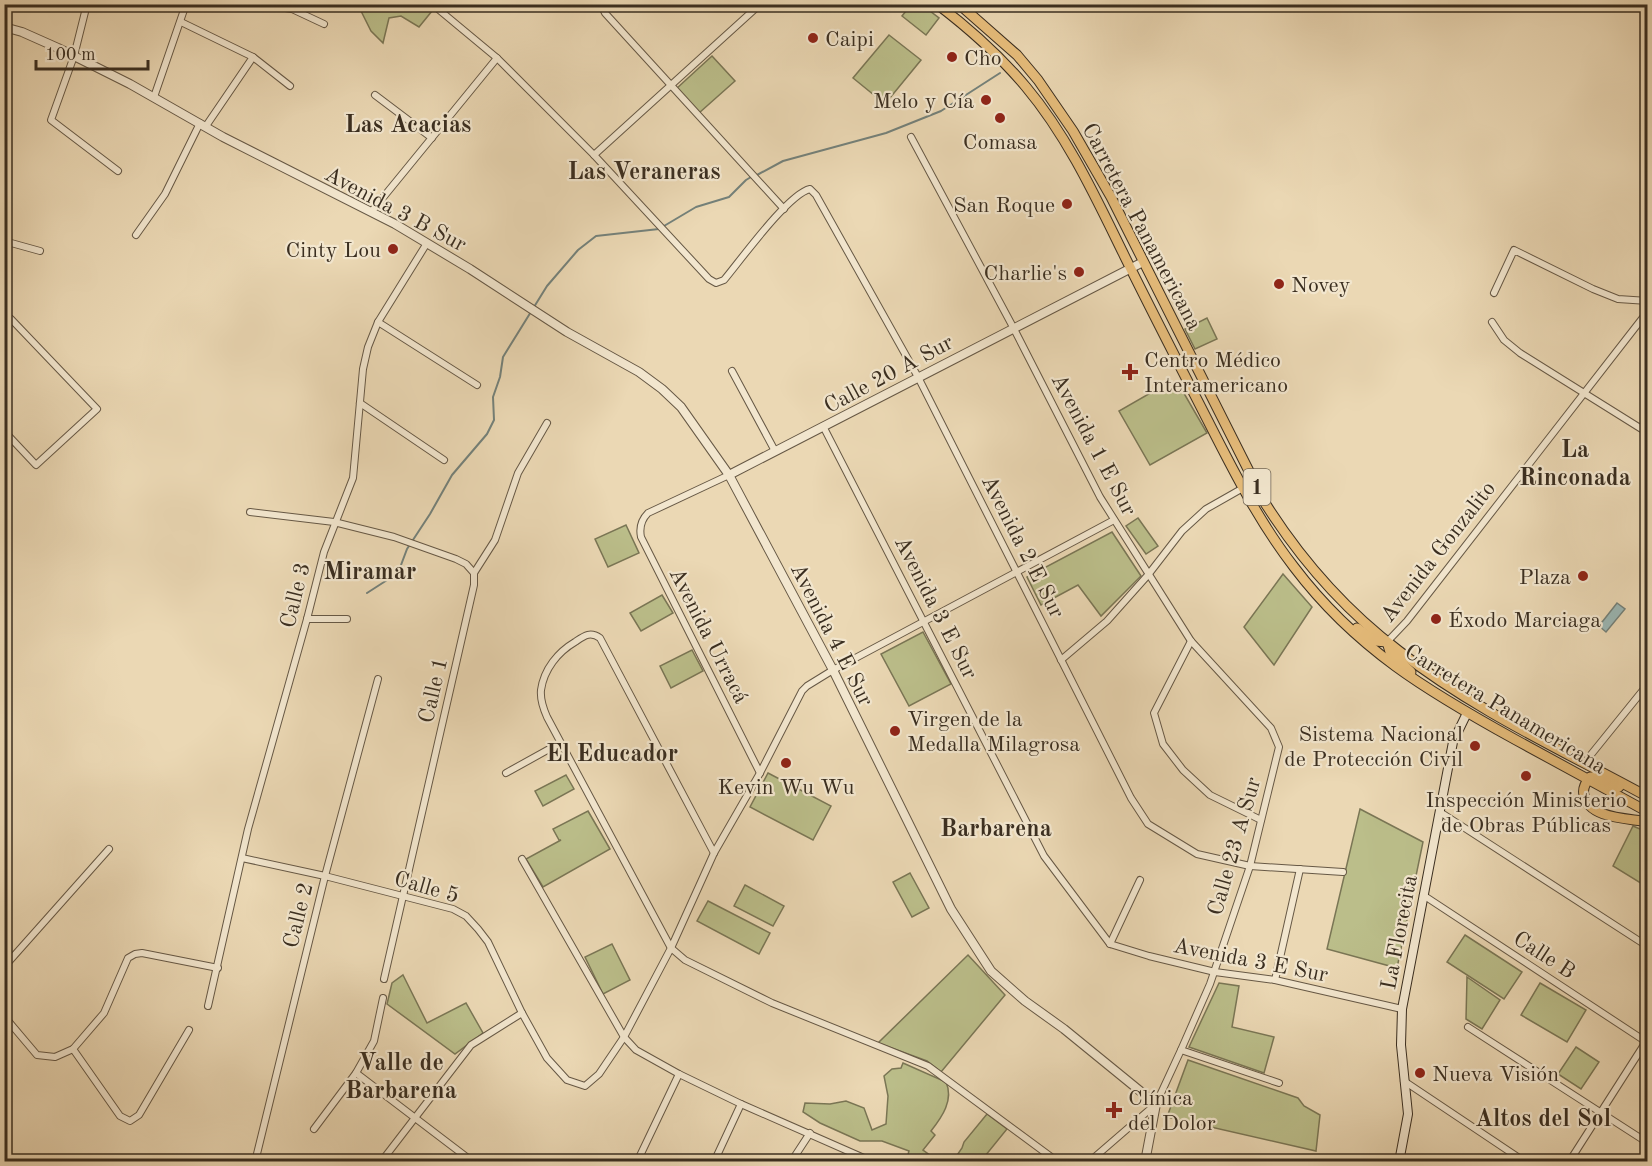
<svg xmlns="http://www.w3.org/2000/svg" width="1652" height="1166" font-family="'Old Standard TT',serif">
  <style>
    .green { fill: #bbbe8a; stroke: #7a7655; stroke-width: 1.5 }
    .water { fill: #9bb8b6; stroke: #74817a; stroke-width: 1.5 }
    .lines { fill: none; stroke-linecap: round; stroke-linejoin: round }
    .stream { stroke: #74817a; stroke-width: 2 }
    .minor-casing { stroke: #665845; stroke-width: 8 }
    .tertiary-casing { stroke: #665845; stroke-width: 10 }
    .secondary-casing { stroke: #3a2e20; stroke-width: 10 }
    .trunk-casing { stroke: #3a2e20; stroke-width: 11 }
    .minor { stroke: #f2e6ce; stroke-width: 6 }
    .tertiary { stroke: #f2e6ce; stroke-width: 8 }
    .secondary { stroke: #f2e6ce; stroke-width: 8 }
    .trunk { stroke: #e6bc7a; stroke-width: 9 }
    .poi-dot { fill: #8f2418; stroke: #f2e6ce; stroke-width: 2 }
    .labels { text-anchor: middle; stroke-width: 4.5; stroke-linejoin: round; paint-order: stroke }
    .shield { fill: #f2e6ce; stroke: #716554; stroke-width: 1.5 }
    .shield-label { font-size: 21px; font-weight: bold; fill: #3a2e20 }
    .poi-label { font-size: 22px; fill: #3a2e20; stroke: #f2e6ce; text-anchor: start }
    .street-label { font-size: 22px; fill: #3a2e20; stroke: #f2e6ce }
    .neighbourhood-label { font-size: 24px; font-weight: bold; fill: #3a2e20; stroke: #f2e6ce }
  </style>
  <rect width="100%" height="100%" fill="#ebd8b4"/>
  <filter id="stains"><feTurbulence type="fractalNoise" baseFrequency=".00333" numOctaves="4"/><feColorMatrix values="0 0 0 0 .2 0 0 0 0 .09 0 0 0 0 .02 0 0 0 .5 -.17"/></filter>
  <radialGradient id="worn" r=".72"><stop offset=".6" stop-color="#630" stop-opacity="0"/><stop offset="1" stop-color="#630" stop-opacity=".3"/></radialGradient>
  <g class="green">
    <path d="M358 5H425L432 11 419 27 401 16 389 18 383 43 371 31Z"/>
    <path d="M911 5H922L939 18 926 35 902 16Z"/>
    <path d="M889 35 921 60 885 104 853 78Z"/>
    <path d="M712 56 735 81 699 113 676 89Z"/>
    <path d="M1207 318 1217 339 1195 349 1185 329Z"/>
    <path d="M1178 383 1207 433 1150 465 1119 411 1159 388 1162 393Z"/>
    <path d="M1138 518 1158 546 1146 554 1126 526Z"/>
    <path d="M626 525 639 553 608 567 595 539Z"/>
    <path d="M1112 532 1141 576 1101 616 1078 585 1041 605 1027 577Z"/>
    <path d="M1283 574 1312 607 1274 665 1244 627Z"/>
    <path d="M662 595 673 613 641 631 630 613Z"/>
    <path d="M923 632 951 684 909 706 881 654Z"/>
    <path d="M692 650 703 671 671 688 660 666Z"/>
    <path d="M768 773 831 806 813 840 750 807Z"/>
    <path d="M566 775 574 789 543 806 535 791Z"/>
    <path d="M1360 809 1423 842 1397 968 1327 949Z"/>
    <path d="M588 811 610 849 543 887 526 859 561 840H559L553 829Z"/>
    <path d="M1633 826 1647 832V887L1613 866Z"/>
    <path d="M910 873 929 908 912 917 893 882Z"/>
    <path d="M745 885 784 906 773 926 734 906Z"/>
    <path d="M708 901 770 933 759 954 697 921Z"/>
    <path d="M1465 935 1522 972 1504 999 1447 962Z"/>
    <path d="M612 944 630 980 603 994 585 957Z"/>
    <path d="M968 955 1005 995 941 1072 927 1061 878 1043Z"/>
    <path d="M403 975 427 1023 466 1003 483 1033 455 1054 387 1004 392 983Z"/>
    <path d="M1467 977 1500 1000 1482 1029 1466 1019Z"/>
    <path d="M1219 983 1239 986 1232 1027 1274 1037 1264 1073 1189 1047Z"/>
    <path d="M1540 983 1586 1010 1567 1042 1521 1015Z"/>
    <path d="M1576 1047 1599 1062 1581 1089 1558 1074Z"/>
    <path d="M1188 1060 1298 1098 1304 1106 1320 1115 1316 1151 1167 1117Z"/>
    <path d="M903 1063 946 1082C954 1100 942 1117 931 1131L935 1135 923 1150 938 1161H906L909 1151 882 1141H860L820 1123 803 1112 805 1103 830 1104 846 1101 864 1108 872 1130 886 1124 888 1096 884 1076 892 1069 901 1068Z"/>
    <path d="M987 1114 1007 1129 981 1161H953L962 1148 964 1142Z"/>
  </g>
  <path class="water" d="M1617 603 1625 609 1606 632 1599 626Z"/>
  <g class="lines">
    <g class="stream">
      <path d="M757 175 783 161 886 133 941 111 1000 73"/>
      <path d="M664 226 696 207 729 197 746 180 751 177"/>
      <path d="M367 593 398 573 407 549 430 514 452 475 487 434 494 420 493 397 500 377 503 357 547 286 578 250 596 236 659 229"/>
      <path d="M1123 1162 1129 1156"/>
    </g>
    <defs>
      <g id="minor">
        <path d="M87 4 74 56 51 120 118 171"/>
        <path d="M259 4 292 9 324 24"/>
        <path d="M432 4 497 58 594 155 709 279 716 283 724 280C740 261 788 194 810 189L816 195 918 377 1131 798 1148 824 1197 854 1250 866 1343 872"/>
        <path d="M605 4 603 9 605 13 784 209"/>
        <path d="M181 22 253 57 290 86"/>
        <path d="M375 95 432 138"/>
        <path d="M154 97 186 4"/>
        <path d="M206 126 253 57"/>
        <path d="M911 137 1013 327 1100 497 1191 641 1271 728 1279 747 1250 866 1210 984 1181 1050 1156 1104 1089 1162"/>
        <path d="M594 155 756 8"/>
        <path d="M372 211 497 58"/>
        <path d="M136 235 165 194 200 123"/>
        <path d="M4 241 40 251"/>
        <path d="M1494 293 1514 250 1593 289 1618 299 1648 301"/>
        <path d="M378 322 477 385"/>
        <path d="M1492 322 1504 340 1520 353 1648 433"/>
        <path d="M732 371 775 451"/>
        <path d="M360 403 444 460"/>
        <path d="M823 426 1044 856 1110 944 1149 956 1215 972 1275 980 1402 1009"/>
        <path d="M4 431 36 465 97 409 11 319"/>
        <path d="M729 475 648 513C641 520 639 527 641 537L760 773"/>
        <path d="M250 512 334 522 394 537 456 559 466 564 474 573"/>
        <path d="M307 619H347"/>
        <path d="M1191 641 1154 713 1163 744 1183 770 1210 795 1261 820"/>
        <path d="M1387 642 1407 621 1648 311"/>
        <path d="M1061 660 1107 621 1148 575 1182 531 1206 509 1243 488"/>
        <path d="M1585 762 1648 684"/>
        <path d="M506 773 560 743"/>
        <path d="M1440 812 1647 946"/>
        <path d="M714 853 600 638C590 631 584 636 575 642 558 652 544 669 541 690 540 700 543 708 547 717L671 948 685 960 772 1003 928 1066 1058 1162"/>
        <path d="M242 858 325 876 453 909 466 916 478 929 488 942 522 1013 547 1058 567 1080 585 1086 599 1074 624 1037 671 948 714 853 760 773 802 691 807 686 833 670 1114 520"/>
        <path d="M522 859 624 1037 636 1050 679 1074 741 1104 873 1162"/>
        <path d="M1423 895 1648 1043"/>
        <path d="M1110 944 1140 880"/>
        <path d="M4 967 109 849"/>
        <path d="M384 979 474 585V573L495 540 518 473 547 423"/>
        <path d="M1275 980 1300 869"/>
        <path d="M208 1006 248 829 307 619 324 552 353 478 363 369 368 347 378 322 427 243"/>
        <path d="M4 1016 37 1055 55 1057 73 1049 104 1013 128 958 135 954 142 953 218 968"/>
        <path d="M1468 1027 1648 1143"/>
        <path d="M73 1049 120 1116 130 1121 139 1115 189 1030"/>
        <path d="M1181 1050 1279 1083"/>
        <path d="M356 1073 473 1162"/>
        <path d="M1404 1081 1525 1162"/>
        <path d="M314 1129 356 1073 374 1041 383 998"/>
        <path d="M255 1162 325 876 378 679"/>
        <path d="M381 1162 471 1045 522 1013"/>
        <path d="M637 1162 679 1074"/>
        <path d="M714 1162 741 1104"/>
        <path d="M791 1162 810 1133"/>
        <path d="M1569 1162 1647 1040"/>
      </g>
      <g id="tertiary">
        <path d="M4 27 22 32 58 48 130 84 223 137 395 224 470 269 567 332 639 372 662 389 681 407 729 475 833 670 951 909 991 971 1025 1001 1064 1029 1156 1104 1145 1162"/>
        <path d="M729 475 1143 262"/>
      </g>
      <path id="secondary" d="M1399 1162 1408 1114 1401 1045 1402 1009 1453 742 1467 713"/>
      <g id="trunk">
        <path d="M937 4C970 29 1000 56 1026 87 1068 137 1096 198 1124 255 1151 310 1179 364 1207 419 1233 470 1259 522 1294 567 1356 649 1429 692 1516 740 1560 764 1604 788 1648 812"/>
        <path d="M959 4 1017 55 1038 80 1073 131 1111 197 1265 503C1301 560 1345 610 1399 651 1474 710 1564 751 1648 797"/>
        <path d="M1357 628 1375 641 1387 642"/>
        <path d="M1387 642 1390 652 1411 672"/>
        <path d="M1619 787 1596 777H1590C1586 782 1582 788 1584 795 1589 819 1628 818 1648 822"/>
      </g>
    </defs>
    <use href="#minor" class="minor-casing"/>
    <use href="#tertiary" class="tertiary-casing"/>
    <use href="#secondary" class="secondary-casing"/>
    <use href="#trunk" class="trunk-casing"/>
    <use href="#minor" class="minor"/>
    <use href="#tertiary" class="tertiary"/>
    <use href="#secondary" class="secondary"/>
    <use href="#trunk" class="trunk"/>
  </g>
  <g class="poi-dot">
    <circle cx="813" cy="38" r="6"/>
    <circle cx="952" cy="57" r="6"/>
    <circle cx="986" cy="100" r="6"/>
    <circle cx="1000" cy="118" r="6"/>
    <circle cx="1067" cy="204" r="6"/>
    <circle cx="393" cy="249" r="6"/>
    <circle cx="1079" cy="272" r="6"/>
    <circle cx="1279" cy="284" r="6"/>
    <path d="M1127 363h6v6h6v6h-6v6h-6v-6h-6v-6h6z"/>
    <circle cx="1583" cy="576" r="6"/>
    <circle cx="1436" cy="619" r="6"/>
    <circle cx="895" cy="731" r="6"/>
    <circle cx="1475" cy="746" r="6"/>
    <circle cx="786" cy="763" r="6"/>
    <circle cx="1526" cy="776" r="6"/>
    <circle cx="1420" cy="1073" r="6"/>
    <path d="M1111 1101h6v6h6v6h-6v6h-6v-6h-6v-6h6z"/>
  </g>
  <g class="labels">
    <rect class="shield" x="1243.5" y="469" width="27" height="36" rx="4.5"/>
    <g class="shield-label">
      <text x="1257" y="494">1</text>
    </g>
    <g class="poi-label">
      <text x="825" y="46">Caipi</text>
      <text x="964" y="65">Cho</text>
      <text x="974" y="108" text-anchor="end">Melo y Cía</text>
      <text x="1000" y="149" text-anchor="middle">Comasa</text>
      <text x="1055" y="212" text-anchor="end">San Roque</text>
      <text x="381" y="257" text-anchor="end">Cinty Lou</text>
      <text x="1067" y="280" text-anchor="end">Charlie's</text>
      <text x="1291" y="292">Novey</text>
      <text x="1144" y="367">Centro Médico<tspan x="1144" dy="25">Interamericano</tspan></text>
      <text x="1571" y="584" text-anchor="end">Plaza</text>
      <text x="1448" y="627">Éxodo Marciaga</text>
      <text x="907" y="726">Virgen de la<tspan x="907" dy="25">Medalla Milagrosa</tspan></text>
      <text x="1463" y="741" text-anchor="end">Sistema Nacional<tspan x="1463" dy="25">de Protección Civil</tspan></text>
      <text x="786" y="794" text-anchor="middle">Kevin Wu Wu</text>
      <text x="1526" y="807" text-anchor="middle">Inspección Ministerio<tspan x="1526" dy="25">de Obras Públicas</tspan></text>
      <text x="1432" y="1081">Nueva Visión</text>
      <text x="1128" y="1105">Clínica<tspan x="1128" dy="25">del Dolor</tspan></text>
    </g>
    <g class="street-label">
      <text transform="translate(396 208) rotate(28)" y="8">Avenida 3 B Sur</text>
      <text transform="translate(1143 226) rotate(62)" y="8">Carretera Panamericana</text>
      <text transform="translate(888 373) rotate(-28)" y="8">Calle 20 A Sur</text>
      <text transform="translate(1095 444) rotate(62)" y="8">Avenida 1 E Sur</text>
      <text transform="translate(1024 546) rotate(63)" y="8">Avenida 2 E Sur</text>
      <text transform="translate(1437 551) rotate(-52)" y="8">Avenida Gonzalito</text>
      <text transform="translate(294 595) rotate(-76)" y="8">Calle 3</text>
      <text transform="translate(937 607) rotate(63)" y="8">Avenida 3 E Sur</text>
      <text transform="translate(833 634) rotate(63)" y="8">Avenida 4 E Sur</text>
      <text transform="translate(710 635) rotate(63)" y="8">Avenida Urracá</text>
      <text transform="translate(432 690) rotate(-77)" y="8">Calle 1</text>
      <text transform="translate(1506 708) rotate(31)" y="8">Carretera Panamericana</text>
      <text transform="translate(1233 846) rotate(-74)" y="8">Calle 23 A Sur</text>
      <text transform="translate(427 886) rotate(16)" y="8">Calle 5</text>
      <text transform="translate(297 915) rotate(-76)" y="8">Calle 2</text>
      <text transform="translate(1398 932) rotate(-79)" y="8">La Florecita</text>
      <text transform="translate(1545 954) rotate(33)" y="8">Calle B</text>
      <text transform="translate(1251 959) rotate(11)" y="8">Avenida 3 E Sur</text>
    </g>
    <g class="neighbourhood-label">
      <text x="408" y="132">Las Acacias</text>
      <text x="644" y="179">Las Veraneras</text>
      <text x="1575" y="457">La<tspan x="1575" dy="28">Rinconada</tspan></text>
      <text x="370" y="579">Miramar</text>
      <text x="612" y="761">El Educador</text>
      <text x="996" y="836">Barbarena</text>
      <text x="401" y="1070">Valle de<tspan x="401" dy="28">Barbarena</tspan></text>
      <text x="1543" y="1126">Altos del Sol</text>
    </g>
  </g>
  <rect width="1652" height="1166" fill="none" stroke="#ebd8b4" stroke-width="24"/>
  <rect x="6" y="6" width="1640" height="1154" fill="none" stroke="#3a2e20" stroke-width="3"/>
  <rect x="12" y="12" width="1628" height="1142" fill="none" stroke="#3a2e20" stroke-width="1.5"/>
  <path d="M36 60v9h112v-9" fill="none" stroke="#3a2e20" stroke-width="3"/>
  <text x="45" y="60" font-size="18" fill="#3a2e20" stroke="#f2e6ce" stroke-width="4.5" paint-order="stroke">100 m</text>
  <rect width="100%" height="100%" filter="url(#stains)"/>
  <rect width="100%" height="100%" fill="url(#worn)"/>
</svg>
